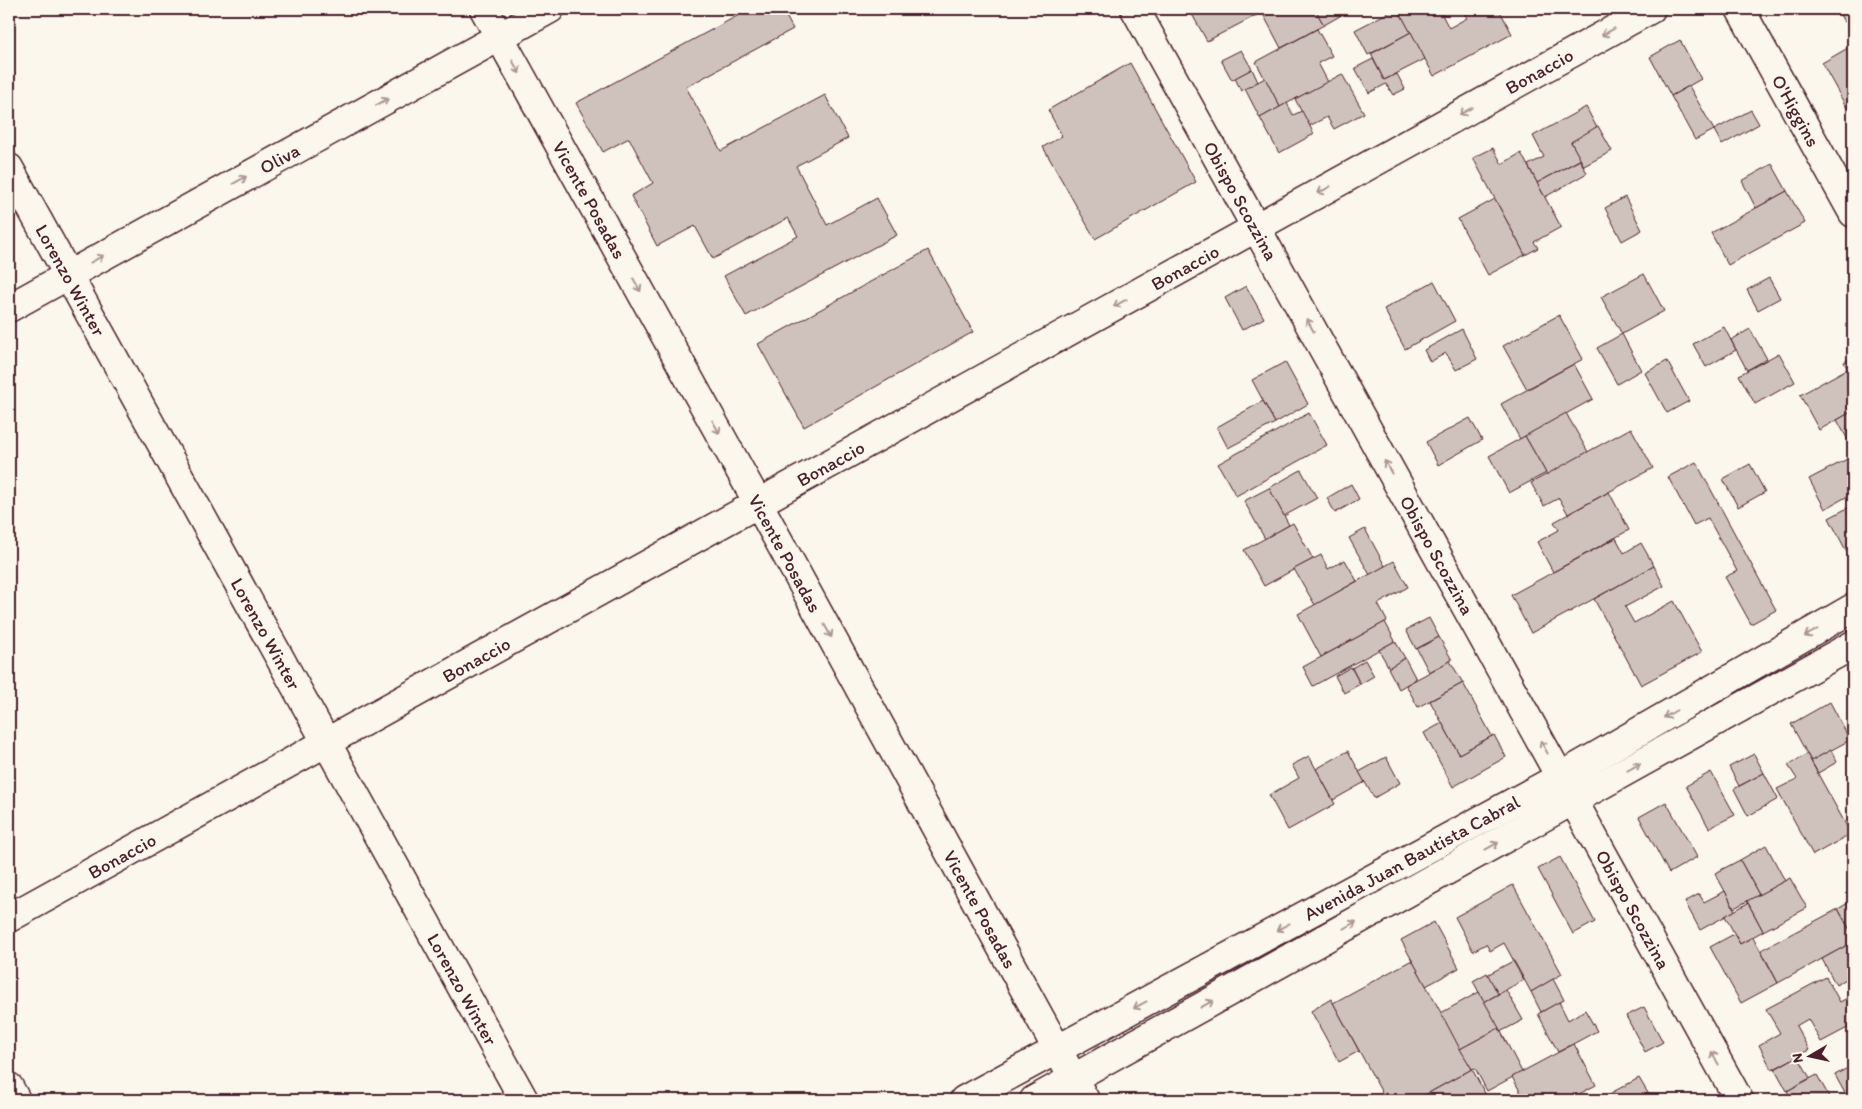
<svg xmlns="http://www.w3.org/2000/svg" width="1862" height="1109" font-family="Itim,sans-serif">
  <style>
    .building { fill: #cfc2bc; stroke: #4a1f2b }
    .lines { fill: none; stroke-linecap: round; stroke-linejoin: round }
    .street-casing { stroke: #4a1f2b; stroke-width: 31 }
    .secondary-casing { stroke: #4a1f2b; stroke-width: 31 }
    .street { stroke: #fbf7ec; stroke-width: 28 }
    .secondary { stroke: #fbf7ec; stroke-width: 28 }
    .oneway { stroke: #ab9695 }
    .labels { text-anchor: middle; stroke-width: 4; stroke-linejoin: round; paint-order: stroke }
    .street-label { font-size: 19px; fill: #4a1f2b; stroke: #fbf7ec }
  </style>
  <rect width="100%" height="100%" fill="#fbf7ec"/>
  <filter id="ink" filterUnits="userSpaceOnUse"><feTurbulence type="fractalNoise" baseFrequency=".02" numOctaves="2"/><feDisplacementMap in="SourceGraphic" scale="10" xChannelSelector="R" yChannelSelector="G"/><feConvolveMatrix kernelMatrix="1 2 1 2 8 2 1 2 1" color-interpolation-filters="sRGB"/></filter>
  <g filter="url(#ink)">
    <g class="building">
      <path d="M750 9H782L793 29 686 87 721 151 825 95 848 138 796 166 827 225 877 198 897 235 746 316 724 276 798 236 788 218 713 259 695 226 657 246 631 196 653 183 629 138 603 152 576 103Z"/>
      <path d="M1189 9H1268L1207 41Z"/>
      <path d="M1268 9H1315L1324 25 1281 48 1262 12Z"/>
      <path d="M1325 9H1336L1340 16 1324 25 1317 13Z"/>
      <path d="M1395 9H1398L1411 32 1368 55 1355 30Z"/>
      <path d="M1398 9H1439L1449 28 1467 18 1462 9H1499L1512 34 1434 76Z"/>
      <path d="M1837 9H1853V17L1844 22Z"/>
      <path d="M1317 29 1332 56 1318 63 1328 82 1280 107 1256 62Z"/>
      <path d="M1411 32 1425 59 1384 80 1371 54Z"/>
      <path d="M1680 40 1701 79 1671 96 1650 57Z"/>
      <path d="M1853 45V107L1848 110 1822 63Z"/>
      <path d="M1241 50 1252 69 1232 80 1221 60Z"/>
      <path d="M1373 59 1384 80 1397 74 1405 89 1393 95 1386 84 1369 93 1355 68Z"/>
      <path d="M1130 63 1196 182 1095 239 1043 147 1062 136 1048 110Z"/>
      <path d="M1252 69 1258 82 1241 91 1235 78Z"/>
      <path d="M1342 74 1364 113 1334 129 1327 117 1309 126 1295 99Z"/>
      <path d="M1265 78 1280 107 1260 118 1245 89Z"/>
      <path d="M1689 86 1714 130 1695 140 1671 96Z"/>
      <path d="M1287 103 1293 115 1302 111 1314 134 1279 153 1260 118Z"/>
      <path d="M1586 107 1597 128 1571 142 1581 159 1537 183 1528 165 1544 157 1533 136Z"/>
      <path d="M1751 110 1759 124 1722 145 1714 130Z"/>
      <path d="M1598 126 1612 151 1584 166 1571 142Z"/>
      <path d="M1493 148 1502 164 1521 153 1561 227 1534 242 1538 248 1525 255 1473 158Z"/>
      <path d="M1580 160 1587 173 1545 197 1537 183Z"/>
      <path d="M1772 164 1787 191 1756 208 1742 181Z"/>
      <path d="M1787 191 1805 223 1728 265 1711 233Z"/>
      <path d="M1625 197 1642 230 1622 241 1605 208Z"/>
      <path d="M1495 199 1525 255 1488 275 1458 219Z"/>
      <path d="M928 250 973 332 804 427 758 344Z"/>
      <path d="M1644 274 1664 311 1622 334 1601 297Z"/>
      <path d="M1769 278 1780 298 1758 310 1747 290Z"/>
      <path d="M1434 281 1455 321 1405 349 1384 309Z"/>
      <path d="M1246 286 1264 318 1242 330 1225 298Z"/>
      <path d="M1559 315 1583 359 1527 389 1503 346Z"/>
      <path d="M1724 327 1736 350 1706 367 1693 344Z"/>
      <path d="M1462 329 1477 359 1456 370 1446 353 1430 362 1424 350Z"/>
      <path d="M1750 329 1767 359 1747 370 1731 340Z"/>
      <path d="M1622 334 1641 370 1617 384 1597 348Z"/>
      <path d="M1779 353 1795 382 1755 404 1739 375Z"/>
      <path d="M1853 357V381L1844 362Z"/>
      <path d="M1667 361 1689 401 1667 413 1645 373Z"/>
      <path d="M1285 362 1308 404 1275 423 1252 380Z"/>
      <path d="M1574 364 1593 399 1520 439 1501 404Z"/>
      <path d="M1847 369 1853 381V411L1819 430 1800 395Z"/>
      <path d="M1263 401 1275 423 1228 448 1217 427Z"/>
      <path d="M1853 411V449L1837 420Z"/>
      <path d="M1309 413 1327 445 1236 496 1218 464Z"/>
      <path d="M1566 413 1588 452 1547 475 1525 436Z"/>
      <path d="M1470 418 1482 440 1438 465 1426 442Z"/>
      <path d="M1631 428 1653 468 1568 514 1559 498 1544 506 1531 483Z"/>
      <path d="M1525 436 1546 473 1509 493 1489 456Z"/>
      <path d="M1853 456V493L1825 509 1809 479Z"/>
      <path d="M1696 462 1776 610 1751 624 1725 577 1737 571 1708 518 1694 525 1668 477Z"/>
      <path d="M1750 464 1765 492 1738 507 1723 479Z"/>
      <path d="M1301 470 1317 498 1284 516 1269 488Z"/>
      <path d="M1351 484 1359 499 1335 513 1327 498Z"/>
      <path d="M1269 488 1289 525 1265 539 1244 501Z"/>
      <path d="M1609 492 1629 530 1553 572 1537 542 1559 530 1554 522Z"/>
      <path d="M1853 505V564L1829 518Z"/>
      <path d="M1293 523 1313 559 1264 586 1244 550Z"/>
      <path d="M1365 529 1385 566 1370 575 1349 538Z"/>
      <path d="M1616 538 1624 553 1641 543 1654 566 1531 633 1511 595Z"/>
      <path d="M1321 555 1328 569 1345 560 1357 581 1315 605 1294 569Z"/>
      <path d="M1394 561 1408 587 1378 604 1387 621 1321 657 1298 614Z"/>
      <path d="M1654 566 1664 586 1625 607 1634 623 1674 601 1702 652 1641 685 1594 599Z"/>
      <path d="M1429 618 1439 637 1416 649 1406 630Z"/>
      <path d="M1385 622 1395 641 1313 686 1303 667Z"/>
      <path d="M1439 637 1452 660 1429 672 1417 649Z"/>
      <path d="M1395 641 1405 658 1389 668 1379 650Z"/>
      <path d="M1405 658 1416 679 1399 689 1388 668Z"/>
      <path d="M1365 660 1374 676 1360 684 1352 668Z"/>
      <path d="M1450 661 1463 683 1418 707 1406 685Z"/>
      <path d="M1351 667 1360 684 1344 693 1335 676Z"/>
      <path d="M1463 683 1492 736 1459 754 1430 701Z"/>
      <path d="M1830 702 1850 740 1811 761 1791 724Z"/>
      <path d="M1442 723 1459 754 1494 735 1506 757 1453 787 1424 733Z"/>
      <path d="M1831 750 1837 762 1818 773 1811 761Z"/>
      <path d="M1348 751 1365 782 1333 800 1316 769Z"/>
      <path d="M1754 754 1764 773 1739 786 1729 767Z"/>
      <path d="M1807 754 1851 834 1813 855 1777 789 1797 779 1788 765Z"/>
      <path d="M1309 756 1335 804 1288 830 1269 795 1299 778 1292 765Z"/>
      <path d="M1386 757 1400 783 1374 798 1359 772Z"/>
      <path d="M1711 772 1735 815 1709 828 1686 786Z"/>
      <path d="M1764 773 1778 799 1748 816 1734 789Z"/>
      <path d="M1666 802 1697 857 1669 873 1639 817Z"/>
      <path d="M1766 845 1785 881 1759 895 1740 860Z"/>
      <path d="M1560 857 1595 922 1573 934 1538 869Z"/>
      <path d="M1740 860 1759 895 1734 908 1715 873Z"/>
      <path d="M1790 878 1807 908 1763 931 1747 901Z"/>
      <path d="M1513 885 1562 974 1531 992 1504 943 1490 951 1486 944 1473 951 1455 917Z"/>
      <path d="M1725 891 1735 911 1700 930 1685 902 1699 894 1704 902Z"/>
      <path d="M1853 900V926L1849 928 1838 909Z"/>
      <path d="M1748 903 1763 931 1740 944 1725 916Z"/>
      <path d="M1838 909 1853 936V942L1778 983 1761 950Z"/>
      <path d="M1434 922 1459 968 1426 986 1401 940Z"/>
      <path d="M1734 934 1740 944 1753 937 1778 983 1741 1003 1710 947Z"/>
      <path d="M1853 942V975L1836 985 1822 959Z"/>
      <path d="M1412 960 1472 1069 1416 1100H1386L1333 1003Z"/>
      <path d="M1513 961 1524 980 1498 994 1487 975Z"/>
      <path d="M1487 973 1498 994 1484 1002 1473 981Z"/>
      <path d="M1826 977 1840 1002 1849 997 1853 1005V1025L1821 1042 1808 1019 1796 1026 1809 1050 1772 1070 1759 1045 1780 1033 1766 1009Z"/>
      <path d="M1553 979 1564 1000 1541 1012 1531 992Z"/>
      <path d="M1506 990 1523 1020 1500 1032 1484 1002Z"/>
      <path d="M1479 992 1499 1028 1460 1049 1441 1013Z"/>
      <path d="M1331 999 1359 1051 1339 1062 1311 1011Z"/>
      <path d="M1559 1002 1568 1020 1585 1010 1597 1031 1558 1052 1538 1014Z"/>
      <path d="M1644 1007 1663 1042 1645 1052 1626 1016Z"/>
      <path d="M1499 1028 1522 1072 1487 1091 1475 1068 1472 1069 1460 1049Z"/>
      <path d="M1574 1044 1596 1085 1568 1100H1525L1512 1077Z"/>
      <path d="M1798 1056 1810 1078 1787 1091 1775 1069Z"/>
      <path d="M1853 1065V1093L1847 1097 1835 1075Z"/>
      <path d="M1472 1069 1488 1099 1485 1100H1431L1427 1094Z"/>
      <path d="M1817 1075 1831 1100H1792L1787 1091Z"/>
      <path d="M1639 1078 1652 1100H1598Z"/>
    </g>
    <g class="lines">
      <defs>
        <g id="street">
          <path id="s1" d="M484 9 758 503 1085 1100"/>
          <path id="s2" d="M1135 9 1739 1100"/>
          <path id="s3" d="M1740 9 1853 213"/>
          <path id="s4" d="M9 168 524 1100"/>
          <path id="s5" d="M9 308 550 9"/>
          <path id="s6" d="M9 918 1651 9"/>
          <path d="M9 1087 16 1100"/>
        </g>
        <g id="secondary">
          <path id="s7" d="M964 1100 1560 777 1853 608"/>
          <path d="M1034 1100 1853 645"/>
        </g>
      </defs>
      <use href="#street" class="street-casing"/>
      <use href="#secondary" class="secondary-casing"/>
      <use href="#street" class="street"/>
      <use href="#secondary" class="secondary"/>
    </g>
    <defs><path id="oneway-shaft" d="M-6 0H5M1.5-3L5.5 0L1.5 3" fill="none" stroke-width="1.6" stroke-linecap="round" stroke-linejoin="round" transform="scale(1.25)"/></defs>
    <g class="oneway">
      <use href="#oneway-shaft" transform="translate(1608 32) rotate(151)"/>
      <use href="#oneway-shaft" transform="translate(516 67) rotate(61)"/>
      <use href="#oneway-shaft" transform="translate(382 102) rotate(-29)"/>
      <use href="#oneway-shaft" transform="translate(1466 111) rotate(151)"/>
      <use href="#oneway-shaft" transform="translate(240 180) rotate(-29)"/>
      <use href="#oneway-shaft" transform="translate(1324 190) rotate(151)"/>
      <use href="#oneway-shaft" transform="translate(97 259) rotate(-29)"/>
      <use href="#oneway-shaft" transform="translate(637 285) rotate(61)"/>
      <use href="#oneway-shaft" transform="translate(1120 303) rotate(151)"/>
      <use href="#oneway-shaft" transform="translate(1310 325) rotate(-119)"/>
      <use href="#oneway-shaft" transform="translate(716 427) rotate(61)"/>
      <use href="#oneway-shaft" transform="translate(1388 467) rotate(-119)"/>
      <use href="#oneway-shaft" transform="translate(828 631) rotate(61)"/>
      <use href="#oneway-shaft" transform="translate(1811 633) rotate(150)"/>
      <use href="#oneway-shaft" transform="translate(1670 714) rotate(150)"/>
      <use href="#oneway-shaft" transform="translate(1544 747) rotate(-119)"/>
      <use href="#oneway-shaft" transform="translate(1634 767) rotate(-29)"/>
      <use href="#oneway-shaft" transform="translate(1492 846) rotate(-29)"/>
      <use href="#oneway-shaft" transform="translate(1350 925) rotate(-29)"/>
      <use href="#oneway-shaft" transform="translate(1283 927) rotate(152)"/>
      <use href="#oneway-shaft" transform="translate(1207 1004) rotate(-29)"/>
      <use href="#oneway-shaft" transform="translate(1140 1005) rotate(152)"/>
      <use href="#oneway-shaft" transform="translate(1715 1058) rotate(-119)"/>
    </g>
  </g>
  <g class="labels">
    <g class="street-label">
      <text dy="7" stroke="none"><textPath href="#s6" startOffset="1749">Bonaccio</textPath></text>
      <text dy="7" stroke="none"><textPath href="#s3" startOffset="116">O'Higgins</textPath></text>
      <text dy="7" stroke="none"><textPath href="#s5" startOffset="309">Oliva</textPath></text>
      <text dy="7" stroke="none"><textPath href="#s1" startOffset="218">Vicente Posadas</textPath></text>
      <text dy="7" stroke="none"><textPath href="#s2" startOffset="219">Obispo Scozzina</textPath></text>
      <text dy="7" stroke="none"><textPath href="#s6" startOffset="1344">Bonaccio</textPath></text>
      <text dy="7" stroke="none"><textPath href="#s4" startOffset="128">Lorenzo Winter</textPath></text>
      <text dy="7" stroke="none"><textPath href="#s6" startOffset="939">Bonaccio</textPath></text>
      <text dy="7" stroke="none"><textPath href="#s1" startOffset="622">Vicente Posadas</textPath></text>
      <text dy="7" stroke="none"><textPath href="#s2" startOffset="624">Obispo Scozzina</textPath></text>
      <text dy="7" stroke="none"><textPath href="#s4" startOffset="532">Lorenzo Winter</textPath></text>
      <text dy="7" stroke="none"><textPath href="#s6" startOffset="534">Bonaccio</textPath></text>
      <text dy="7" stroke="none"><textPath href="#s6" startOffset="129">Bonaccio</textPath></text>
      <text dy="7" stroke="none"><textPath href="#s7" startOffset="509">Avenida Juan Bautista Cabral</textPath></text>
      <text dy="7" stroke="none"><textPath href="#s1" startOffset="1028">Vicente Posadas</textPath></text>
      <text dy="7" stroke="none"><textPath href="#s2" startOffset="1029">Obispo Scozzina</textPath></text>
      <text dy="7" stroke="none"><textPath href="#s4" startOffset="938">Lorenzo Winter</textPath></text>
    </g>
  </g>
  <rect width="1862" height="1109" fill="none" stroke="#fbf7ec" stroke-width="30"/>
  <rect x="15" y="15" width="1832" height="1079" fill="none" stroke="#4a1f2b" stroke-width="2" filter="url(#ink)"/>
  <g transform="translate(1810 1056) rotate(261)" stroke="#fbf7ec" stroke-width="4" paint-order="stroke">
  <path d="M0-4L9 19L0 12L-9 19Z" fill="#4a1f2b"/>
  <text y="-8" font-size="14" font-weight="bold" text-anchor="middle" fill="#4a1f2b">N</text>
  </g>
</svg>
